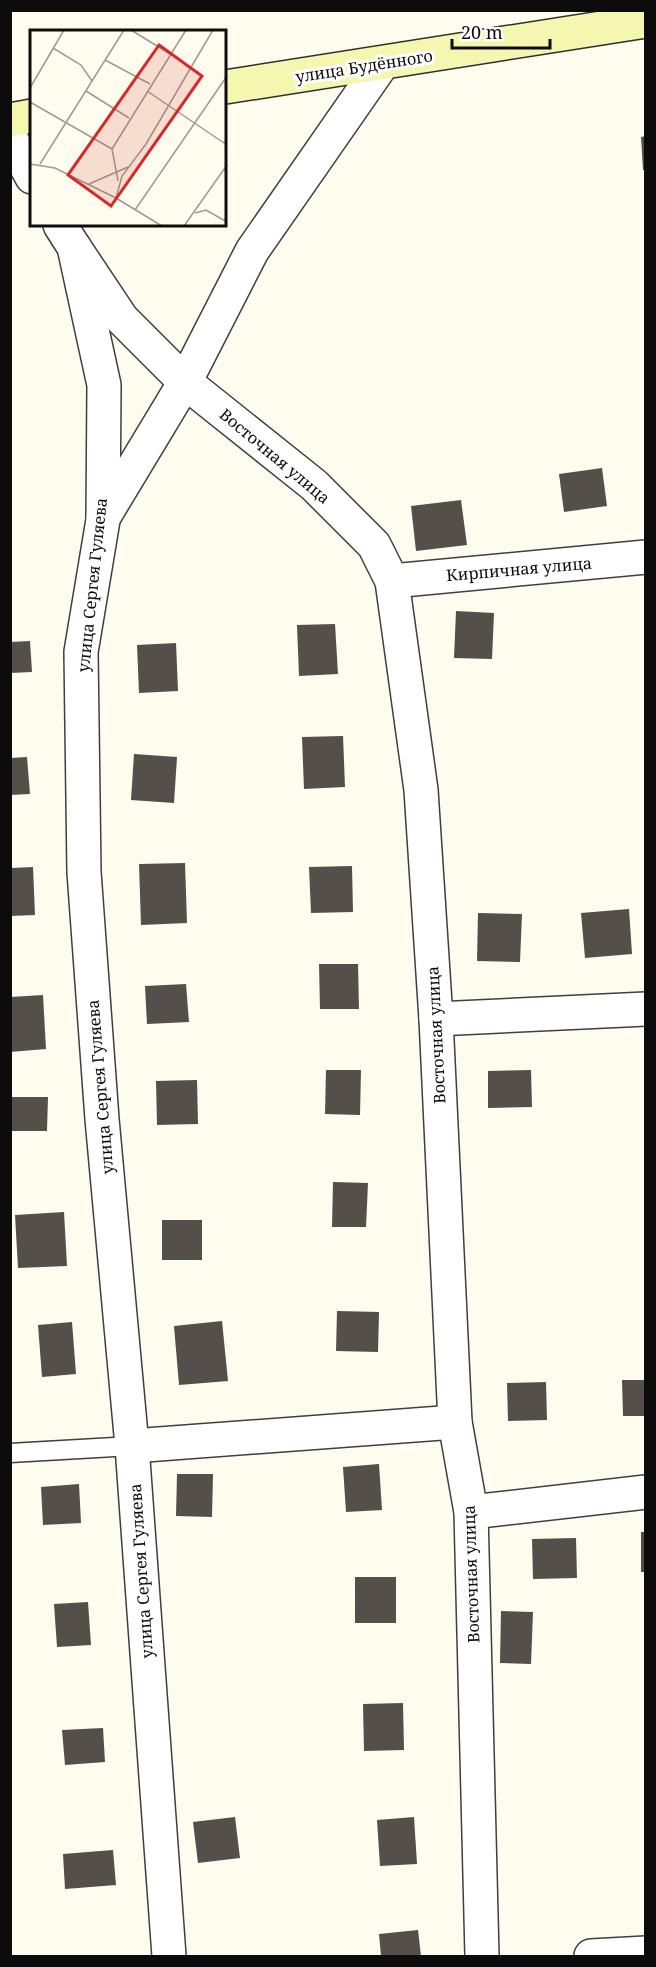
<svg xmlns="http://www.w3.org/2000/svg" width="656" height="1967" font-family="'Noto Serif',serif">
  <style>
    .building { fill: #544f4a }
    .lines { fill: none; stroke-linecap: round; stroke-linejoin: round }
    .lane-casing { stroke: #3f3f3f; stroke-width: 21 }
    .street-casing { stroke: #3f3f3f; stroke-width: 36 }
    .secondary-casing { stroke: #2e2e2e; stroke-width: 36 }
    .lane { stroke: #fff; stroke-width: 18 }
    .street { stroke: #fff; stroke-width: 33 }
    .secondary { stroke: #f5f6b0; stroke-width: 33 }
    .labels { text-anchor: middle; stroke-width: 6; stroke-linejoin: round; paint-order: stroke }
    .street-label { font-size: 16px; fill: #0c0c0c; stroke: #fff }
    .inset-road { fill: none; stroke: #9d9c94; stroke-width: 1.5 }
    .view { fill: #d62828; fill-opacity: 0.15; stroke: #d62828; stroke-width: 3 }
    .inset-edge { fill: none; stroke: #0c0c0c; stroke-width: 3 }
  </style>
  <rect width="100%" height="100%" fill="#fdfcee"/>
  <g class="building">
    <path d="M646 136V170H643L641 137Z"/>
    <path d="M602 468 607 506 564 512 559 474Z"/>
    <path d="M461 500 467 545 416 551 411 506Z"/>
    <path d="M456 611 494 613 492 659 454 658Z"/>
    <path d="M335 624 338 674 299 676 297 625Z"/>
    <path d="M30 641 32 672 10 673V642Z"/>
    <path d="M176 643 178 691 139 693 137 645Z"/>
    <path d="M343 736 345 787 304 789 302 737Z"/>
    <path d="M134 754 177 757 174 803 131 800Z"/>
    <path d="M27 757 30 794 10 795V758Z"/>
    <path d="M185 863 187 923 141 925 139 864Z"/>
    <path d="M352 866 353 912 311 913 309 867Z"/>
    <path d="M33 867 35 915 10 916V868Z"/>
    <path d="M629 909 632 954 585 958 581 913Z"/>
    <path d="M478 913 522 914 520 962 477 961Z"/>
    <path d="M319 964H358L359 1009H320Z"/>
    <path d="M186 984 189 1022 147 1024 145 986Z"/>
    <path d="M43 995 46 1049 10 1052V997Z"/>
    <path d="M326 1070H361L360 1115 325 1114Z"/>
    <path d="M531 1070 532 1107 488 1108V1071Z"/>
    <path d="M197 1080 198 1124 157 1125 156 1081Z"/>
    <path d="M11 1097H48L47 1131H10Z"/>
    <path d="M333 1182 368 1183 366 1227H332Z"/>
    <path d="M64 1212 67 1266 18 1268 15 1215Z"/>
    <rect x="162" y="1220" width="40" height="40"/>
    <path d="M337 1311 379 1312 378 1352 336 1351Z"/>
    <path d="M222 1321 228 1381 179 1385 174 1326Z"/>
    <path d="M72 1322 76 1374 42 1377 38 1325Z"/>
    <path d="M622 1380H646V1416H623Z"/>
    <path d="M546 1382 547 1420 508 1421 507 1383Z"/>
    <path d="M379 1464 382 1510 346 1512 343 1467Z"/>
    <path d="M177 1474H213L212 1517 176 1516Z"/>
    <path d="M79 1484 81 1523 43 1525 41 1487Z"/>
    <rect x="641" y="1532" width="5" height="40"/>
    <path d="M576 1538 577 1578 533 1579 532 1539Z"/>
    <rect x="355" y="1577" width="41" height="46"/>
    <path d="M88 1602 91 1645 57 1647 54 1604Z"/>
    <path d="M501 1611 533 1612 531 1664 500 1663Z"/>
    <path d="M403 1703 404 1750 364 1751 363 1704Z"/>
    <path d="M103 1728 105 1762 65 1765 62 1730Z"/>
    <path d="M235 1817 240 1858 198 1863 193 1822Z"/>
    <path d="M414 1817 417 1864 380 1866 377 1820Z"/>
    <path d="M113 1850 116 1885 65 1889 63 1854Z"/>
    <path d="M418 1930 421 1956H381L379 1934Z"/>
  </g>
  <g class="lines">
    <defs>
      <path id="lane" d="M10 1453 132 1446"/>
      <g id="street">
        <path d="M10 137 32 177"/>
        <path d="M60 225 74 247 104 385 103 520 81 652 84 872 102 1119 132 1446 169 1956"/>
        <path d="M74 247 122 319 185 382 314 485 374 545 392 581 421 790 436 1019 455 1422 471 1512 482 1956"/>
        <path d="M103 518 185 382 252 251 382 64"/>
        <path d="M392 581 646 557"/>
        <path d="M436 1019 646 1009"/>
        <path d="M132 1446 455 1422"/>
        <path d="M471 1512 646 1492"/>
        <path d="M591 1956 646 1953"/>
      </g>
      <g id="secondary">
        <path d="M225 87 646 21"/>
        <path d="M10 120 32 116"/>
      </g>
    </defs>
    <use href="#lane" class="lane-casing"/>
    <use href="#street" class="street-casing"/>
    <use href="#secondary" class="secondary-casing"/>
    <use href="#lane" class="lane"/>
    <use href="#street" class="street"/>
    <use href="#secondary" class="secondary"/>
  </g>
  <g class="labels">
    <g class="street-label">
      <text transform="translate(364 66) rotate(-9)" y="6">улица Будённого</text>
      <text transform="translate(275 456) rotate(40)" y="6">Восточная улица</text>
      <text transform="translate(519 569) rotate(-5)" y="6">Кирпичная улица</text>
      <text transform="translate(92 585) rotate(-84)" y="6">улица Сергея Гуляева</text>
      <text transform="translate(436 1035) rotate(-93)" y="6">Восточная улица</text>
      <text transform="translate(100 1087) rotate(-95)" y="6">улица Сергея Гуляева</text>
      <text transform="translate(141 1571) rotate(-94)" y="6">улица Сергея Гуляева</text>
      <text transform="translate(471 1574) rotate(-92)" y="6">Восточная улица</text>
    </g>
  </g>
  <g transform="translate(30 30)">
    <rect width="196" height="196" fill="#fdfcee"/>
    <path class="inset-road" d="M101 0 140 24M23 18 51 35 62 51M75 30 120 54M0 58 34 0M56 61 99 88M117 61 197 115M0 72 82 119M0 134 25 138 86 168 132 196M10 134 94 0M88 151 82 119 156 0M59 154 98 137M86 168 92 146 116 114 183 0M105 180 197 46M165 183 176 180 197 192M154 196 197 135"/>
    <path class="view" d="M129 15 172 46 81 176 38 145Z"/>
    <rect width="196" height="196" class="inset-edge"/>
  </g>
  <rect width="656" height="1967" fill="none" stroke="#0c0c0c" stroke-width="24"/>
  <path d="M452 39v9h98v-9" fill="none" stroke="#0c0c0c" stroke-width="3"/>
  <text x="461" y="39" font-size="18" fill="#0c0c0c" stroke="#ffffff" stroke-width="4.5" paint-order="stroke">20 m</text>
</svg>
